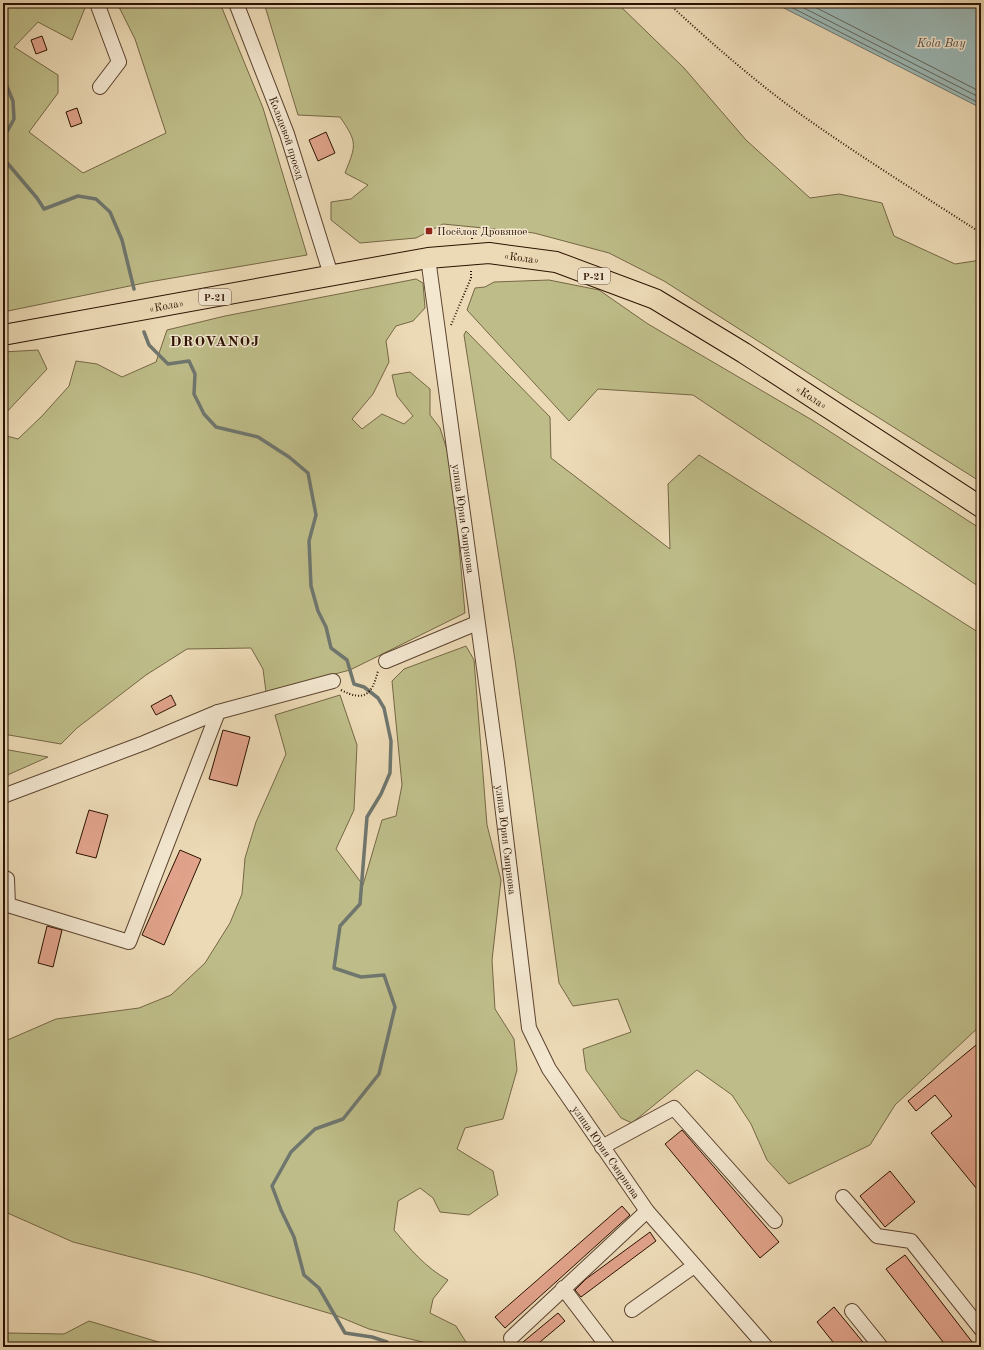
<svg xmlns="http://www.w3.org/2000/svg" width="984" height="1350" font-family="'Old Standard TT',serif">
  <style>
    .green { fill: #bebd89; stroke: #756744 }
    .water { fill: #9bb9b7; stroke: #6f766e }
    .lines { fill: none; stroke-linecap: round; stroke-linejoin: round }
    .shore { stroke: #64655c; stroke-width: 1 }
    .stream { stroke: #6f766e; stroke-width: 3.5 }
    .building { fill: #e1a38b; stroke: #2c1100 }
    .minor-casing { stroke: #5c432e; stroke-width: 16 }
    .highway-casing { stroke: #2c1100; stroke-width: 22 }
    .path { stroke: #2c1100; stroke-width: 2; stroke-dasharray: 1 2; stroke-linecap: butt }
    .minor { stroke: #f3e7d0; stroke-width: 14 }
    .highway { stroke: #ecdab6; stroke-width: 20 }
    .poi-dot { fill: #8f2418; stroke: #f3e7d0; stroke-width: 1.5 }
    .labels { text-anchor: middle; stroke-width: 3; stroke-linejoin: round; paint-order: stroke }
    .shield { fill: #f3e7d0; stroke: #68513e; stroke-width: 1 }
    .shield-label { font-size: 10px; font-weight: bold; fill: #2c1100 }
    .street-label { font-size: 11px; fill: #2c1100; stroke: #f3e7d0 }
    .poi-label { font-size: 11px; fill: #2c1100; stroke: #f3e7d0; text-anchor: start }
    .water-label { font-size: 12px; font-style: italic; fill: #534c40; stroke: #f3e7d0 }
    .district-label { font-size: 15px; font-weight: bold; letter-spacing: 1px; fill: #2c1100; stroke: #f3e7d0 }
  </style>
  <rect width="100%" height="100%" fill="#ecdab6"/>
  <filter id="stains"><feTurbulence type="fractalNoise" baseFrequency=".005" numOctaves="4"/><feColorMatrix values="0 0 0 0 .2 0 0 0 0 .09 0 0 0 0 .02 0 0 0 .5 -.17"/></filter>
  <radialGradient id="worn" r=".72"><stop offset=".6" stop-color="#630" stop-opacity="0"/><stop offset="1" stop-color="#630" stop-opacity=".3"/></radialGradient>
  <g class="green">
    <path d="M3 3H87L72 40 38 22 14 47 58 75V93L29 132 83 173 166 133 135 39 117 3H212L222 8 263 108 307 255 149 282 3 312Z"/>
    <path d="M264 3H617L684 68 746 140 810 198 839 194 882 203 894 236 955 264 981 260V482L844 396 664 281 609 253 534 233 443 224 416 238 360 243 331 220V202L351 199 368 185 345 173C356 145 358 143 340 117L298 115Z"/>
    <path d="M416 279 423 283 425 308 413 321 396 326 386 341 389 362 373 394 352 419 362 429 382 414 404 424 413 416 397 396 392 375 410 372 430 389V415L440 428 452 466 465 613 350 670 266 692 263 669 251 648 187 649 146 675 77 728 61 744 3 734V435L18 439 42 416 69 386 76 361 97 364 122 377 156 362 167 330 225 316Z"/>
    <path d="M549 280 599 290 648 324 812 420 981 529V588L693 395 598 389 569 421 467 310 475 288 485 287 494 282Z"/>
    <path d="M466 331 550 417 551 458 670 549 668 484 699 455 981 634V1025L895 1105 870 1145 789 1184 767 1160 751 1124 732 1095 697 1070 632 1123 621 1118 586 1070 583 1049 631 1032 618 999 573 1006 559 983 515 660 464 335Z"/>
    <path d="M38 350 47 369 3 416V352Z"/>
    <path d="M466 646 474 660 487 825 501 880 492 960 495 1009 514 1039 517 1070 503 1119 465 1128 457 1149 493 1171 498 1195 469 1215 440 1212 433 1198 420 1188 398 1201 394 1230C410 1249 426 1268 448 1280L433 1299 430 1313 456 1326 469 1347H443L369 1329 335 1315 197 1274 73 1242 3 1211V1042L56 1019 139 1008 171 995 205 963 230 923 242 894 245 858 256 822 286 754 275 715 340 695 357 745 354 810 336 849 363 885 382 820 396 816 402 785 392 681 404 669Z"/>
    <path d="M3 749 48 757 3 777Z"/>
    <path d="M89 1321 175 1347H3V1326L7 1333 64 1334Z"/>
  </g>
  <path class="water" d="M774 3H981V108Z"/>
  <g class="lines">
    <g class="shore">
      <path d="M783 3 981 104"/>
      <path d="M794 3 981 98"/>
      <path d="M807 3 981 92"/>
    </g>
    <g class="stream">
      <path d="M3 77 13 101 14 119 3 139"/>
      <path d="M3 158 37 198 44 209 78 196 96 199 110 212 122 240 134 289"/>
      <path d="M144 332 149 345 168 364 189 361 195 374 194 394 204 414 216 427 258 437 289 457 308 473 316 515 309 541 311 586 318 611 326 627 331 648 347 660 354 684 364 687 378 698 384 708 391 741 390 773 381 794 367 817 360 904 340 926 334 968 361 977 384 975 395 1007 379 1074 343 1119 315 1129 291 1152 272 1186 281 1210 294 1237 304 1275 319 1288 345 1333 372 1337 387 1342 388 1347"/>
    </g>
  </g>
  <g class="building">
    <path d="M42 36 47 50 36 54 31 40Z"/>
    <path d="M77 108 82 123 71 127 66 112Z"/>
    <path d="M326 132 335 153 318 161 309 140Z"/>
    <path d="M171 695 176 705 156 715 151 706Z"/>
    <path d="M223 730 250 737 237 786 209 779Z"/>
    <path d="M89 810 108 815 96 858 76 853Z"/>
    <path d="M180 850 201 859 164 945 142 935Z"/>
    <path d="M47 926 62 930 53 967 38 963Z"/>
    <path d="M981 1041V1194L931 1133 952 1116 935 1095 916 1111 908 1101Z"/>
    <path d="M682 1130 779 1242 760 1258 665 1144Z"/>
    <path d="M890 1171 915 1202 885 1227 860 1196Z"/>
    <path d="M622 1206 630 1215 505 1328 495 1317Z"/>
    <path d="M650 1232 656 1241 581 1297 575 1290 586 1279Z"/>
    <path d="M905 1255 976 1347H947L886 1269Z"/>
    <path d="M834 1307 867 1347H837L817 1322Z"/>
    <path d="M558 1313 565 1321 534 1347H517Z"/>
  </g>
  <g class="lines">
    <defs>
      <g id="minor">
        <path d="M97 3 119 62 100 87"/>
        <path id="s1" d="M236 3 287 134 331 275"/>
        <path id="s2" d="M428 258 497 763 529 1028 549 1069 647 1211 766 1347"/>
        <path d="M386 661 477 623"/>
        <path d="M3 796 144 743 218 712 333 681"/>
        <path d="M3 877 7 879 8 905 129 942 218 712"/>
        <path d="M602 1147 674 1108 775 1221"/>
        <path d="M843 1197 877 1236 911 1241 981 1329"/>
        <path d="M563 1288 608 1347"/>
        <path d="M632 1310 694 1266"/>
        <path d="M852 1311 881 1347"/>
        <path d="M511 1338 647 1211"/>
      </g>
      <g id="highway">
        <path id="s3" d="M3 335 428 258 489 253 556 262 655 299 744 353 981 507"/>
      </g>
    </defs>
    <use href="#minor" class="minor-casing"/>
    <use href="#highway" class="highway-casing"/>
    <g class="path">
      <path d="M668 3C709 41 751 78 796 111 856 154 919 193 981 233"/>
      <path d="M440 235 472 234V239"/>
      <path d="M451 325 471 278V269"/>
      <path d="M341 690C364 702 372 695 378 671"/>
    </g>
    <use href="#minor" class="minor"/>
    <use href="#highway" class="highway"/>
  </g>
  <rect class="poi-dot" x="425" y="227" width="8" height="8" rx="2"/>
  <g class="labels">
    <g class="shield">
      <rect x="578" y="268" width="32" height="16" rx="3"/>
      <rect x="199" y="289" width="32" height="16" rx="3"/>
    </g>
    <g class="shield-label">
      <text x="594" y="280">Р-21</text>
      <text x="215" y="301">Р-21</text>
    </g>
    <g class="street-label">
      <text dy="4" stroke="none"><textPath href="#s1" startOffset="144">Кольцевой проезд</textPath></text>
      <text dy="4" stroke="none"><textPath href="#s3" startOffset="526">«Кола»</textPath></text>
      <text dy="4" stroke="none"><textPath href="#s3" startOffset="166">«Кола»</textPath></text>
      <text dy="4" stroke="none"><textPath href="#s3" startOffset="851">«Кола»</textPath></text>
      <text dy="4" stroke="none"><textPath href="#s2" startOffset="263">улица Юрия Смирнова</textPath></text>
      <text dy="4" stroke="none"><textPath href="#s2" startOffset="587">улица Юрия Смирнова</textPath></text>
      <text dy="4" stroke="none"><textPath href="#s2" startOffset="923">улица Юрия Смирнова</textPath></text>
    </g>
    <g class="poi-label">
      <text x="437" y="235">Посёлок Дровяное</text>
    </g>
    <g class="water-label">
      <text x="941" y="47">Kola Bay</text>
    </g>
    <g class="district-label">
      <text x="215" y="346">DROVANOJ</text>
    </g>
  </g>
  <rect width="984" height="1350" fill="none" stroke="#ecdab6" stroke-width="16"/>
  <rect x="4" y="4" width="976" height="1342" fill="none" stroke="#2c1100" stroke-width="2"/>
  <rect x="8" y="8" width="968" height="1334" fill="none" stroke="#2c1100"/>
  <rect width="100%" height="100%" filter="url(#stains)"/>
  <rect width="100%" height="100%" fill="url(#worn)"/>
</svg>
